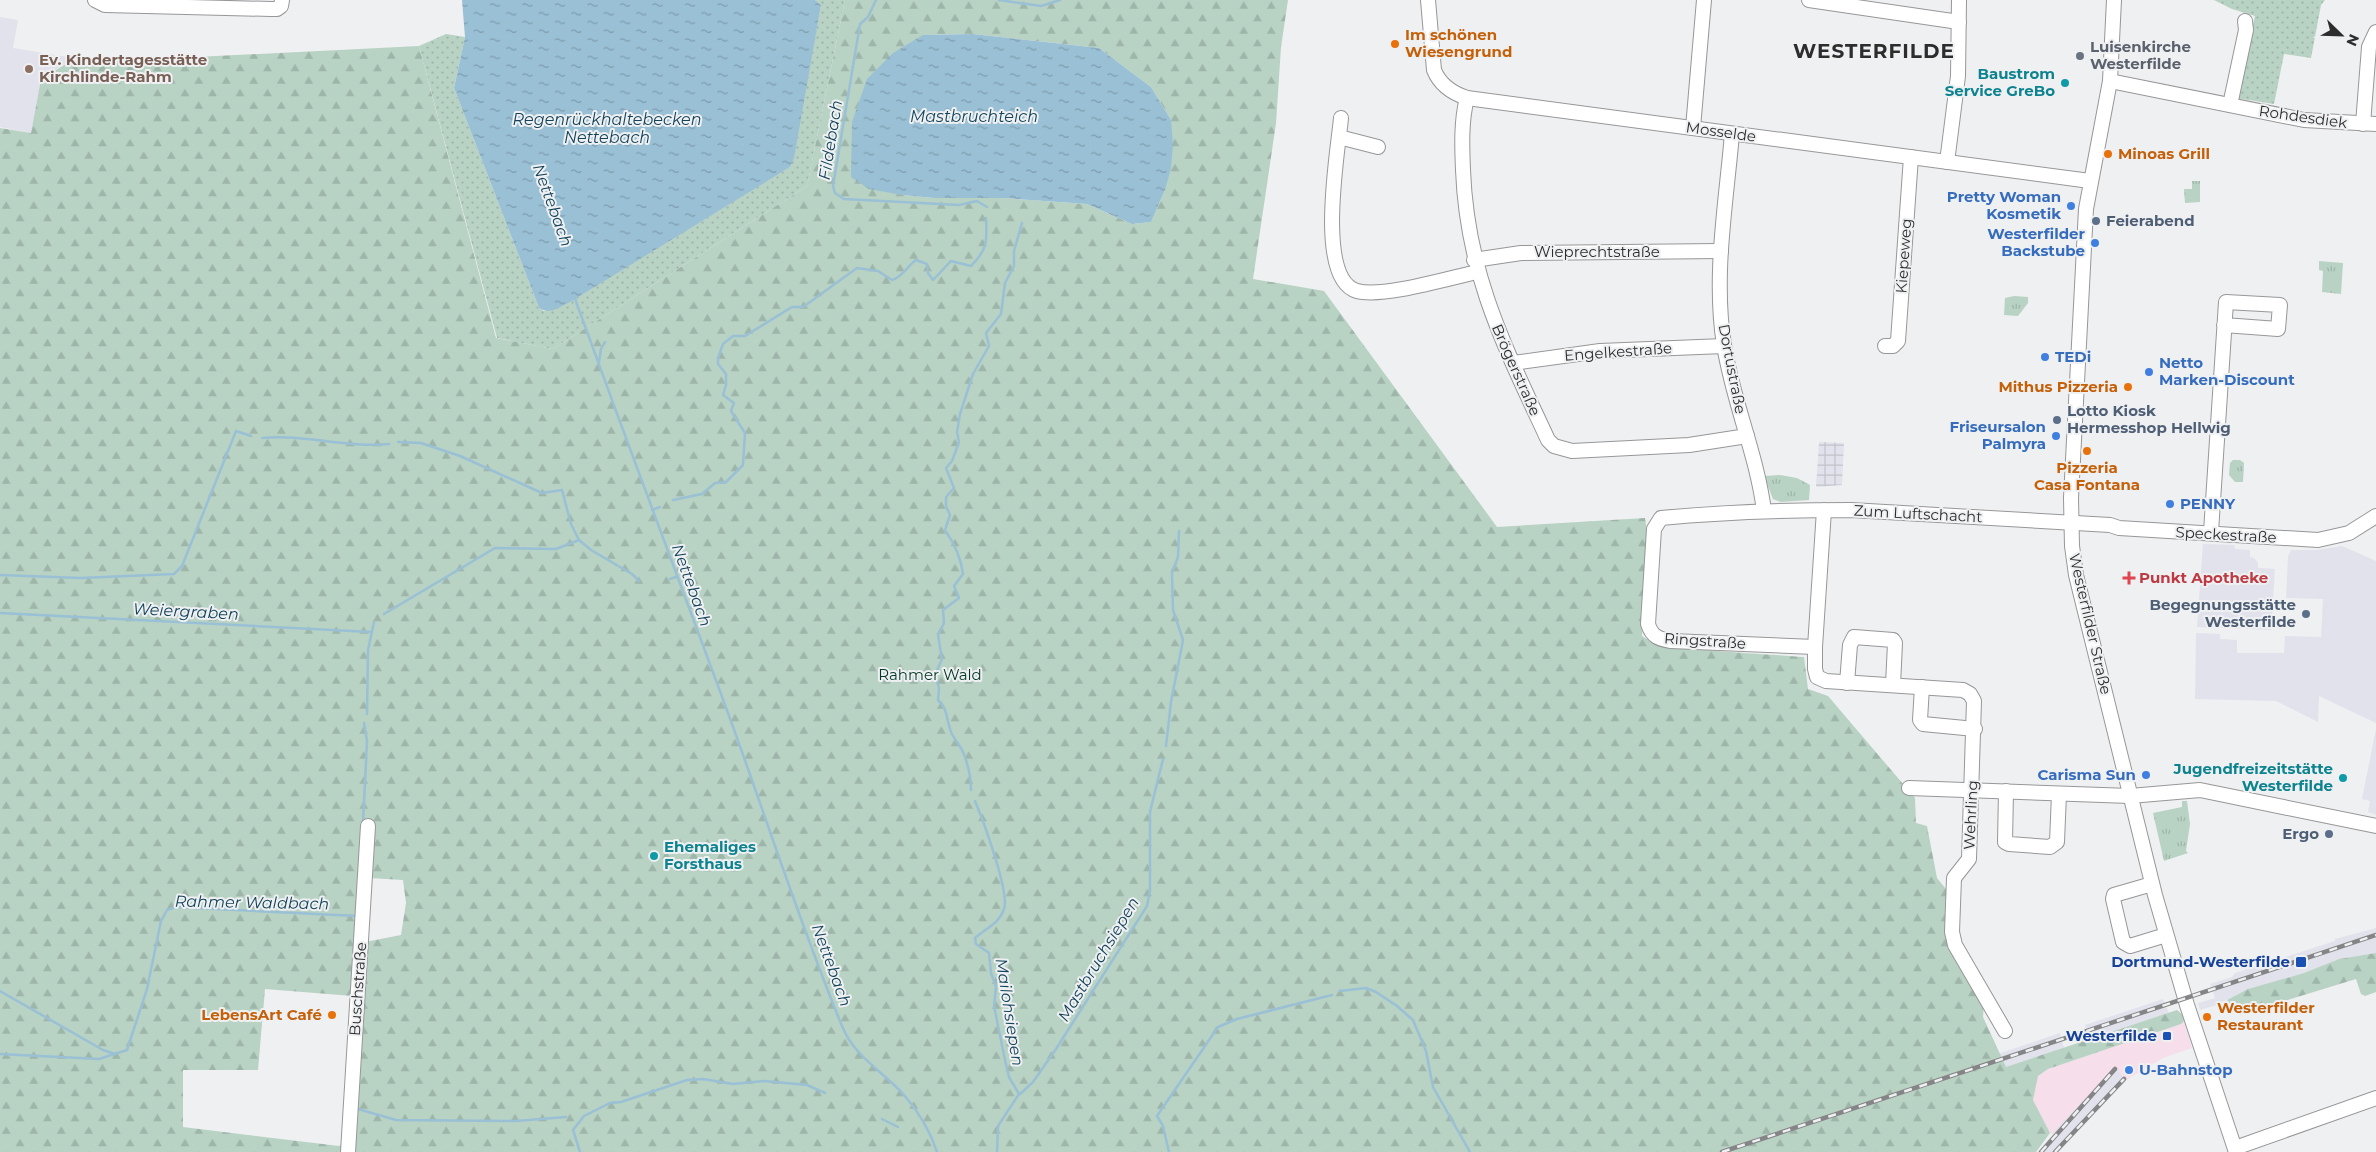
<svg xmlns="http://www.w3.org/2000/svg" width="2376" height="1152" font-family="Montserrat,sans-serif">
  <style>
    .commercial { fill: #f6deea }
    .industrial { fill: url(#industrial-grid) }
    .built { fill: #e1e2eb }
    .grass { fill: url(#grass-dots) }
    .forest { fill: url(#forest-firs); fill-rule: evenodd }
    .park { fill: url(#park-tufts) }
    .water { fill: url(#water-ripples) }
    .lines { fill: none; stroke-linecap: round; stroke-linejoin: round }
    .stream { stroke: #9ac0d5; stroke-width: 2.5 }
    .minor-casing { stroke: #979799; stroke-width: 16 }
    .minor { stroke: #fff; stroke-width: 14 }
    .rail-casing { stroke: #858587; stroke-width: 4.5 }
    .rail { stroke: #eff0f2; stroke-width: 2.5; stroke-dasharray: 8; stroke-linecap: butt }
    .food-dot { fill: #e8710a; stroke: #eff0f2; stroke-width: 2 }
    .worship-dot { fill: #6b7280; stroke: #eff0f2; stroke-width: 2 }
    .education-dot { fill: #8d6e63; stroke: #eff0f2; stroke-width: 2 }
    .culture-dot { fill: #0f9aa8; stroke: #eff0f2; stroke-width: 2 }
    .shop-dot { fill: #3f7fe0; stroke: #eff0f2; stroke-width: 2 }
    .service-dot { fill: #5c6f8a; stroke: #eff0f2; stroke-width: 2 }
    .health-dot { fill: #e0444e; stroke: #eff0f2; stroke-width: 2 }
    .transit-dot { fill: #1a4fb4; stroke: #eff0f2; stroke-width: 2 }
    .labels { text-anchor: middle; stroke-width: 4; stroke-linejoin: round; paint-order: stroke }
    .food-label { font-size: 15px; font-weight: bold; fill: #c56008; stroke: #eff0f2; text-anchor: start }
    .worship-label { font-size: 15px; font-weight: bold; fill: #5b616d; stroke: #eff0f2; text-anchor: start }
    .education-label { font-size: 15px; font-weight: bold; fill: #785e54; stroke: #eff0f2; text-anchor: start }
    .culture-label { font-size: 15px; font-weight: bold; fill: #0d838f; stroke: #eff0f2; text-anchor: end }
    .street-label { font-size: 15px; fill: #2d2d2e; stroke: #eff0f2 }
    .shop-label { font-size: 15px; font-weight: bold; fill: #366cbe; stroke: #eff0f2; text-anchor: end }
    .service-label { font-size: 15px; font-weight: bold; fill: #4e5e75; stroke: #eff0f2; text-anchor: start }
    .health-label { font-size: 15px; font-weight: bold; fill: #be3a42; stroke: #eff0f2; text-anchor: start }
    .park-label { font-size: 15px; fill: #033926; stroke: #eff0f2 }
    .transit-label { font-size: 15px; font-weight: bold; fill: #164399; stroke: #eff0f2; text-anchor: end }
    .water-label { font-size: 16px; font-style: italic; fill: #12435a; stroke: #eff0f2 }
    .district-label { font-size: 20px; font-weight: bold; letter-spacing: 1px; fill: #2d2d2e; stroke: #eff0f2 }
  </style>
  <defs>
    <pattern id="industrial-grid" width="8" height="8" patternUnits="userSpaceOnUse" patternTransform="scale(1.25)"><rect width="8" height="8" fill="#e1e2eb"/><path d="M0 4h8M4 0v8" fill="none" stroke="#c1c2ca"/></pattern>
    <pattern id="grass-dots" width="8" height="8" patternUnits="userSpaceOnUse" patternTransform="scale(1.25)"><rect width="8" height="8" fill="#b8d2c4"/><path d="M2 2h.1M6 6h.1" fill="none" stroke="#9eb5a9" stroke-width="1.8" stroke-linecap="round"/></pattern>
    <pattern id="forest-firs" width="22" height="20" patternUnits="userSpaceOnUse" patternTransform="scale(1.25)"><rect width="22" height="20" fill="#b8d2c4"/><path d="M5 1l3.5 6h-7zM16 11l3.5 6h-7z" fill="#9eb5a9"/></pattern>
    <pattern id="park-tufts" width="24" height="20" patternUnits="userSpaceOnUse" patternTransform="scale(1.25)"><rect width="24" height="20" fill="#b8d2c4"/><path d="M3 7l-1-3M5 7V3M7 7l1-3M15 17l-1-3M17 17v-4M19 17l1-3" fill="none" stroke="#9eb5a9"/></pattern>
    <pattern id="water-ripples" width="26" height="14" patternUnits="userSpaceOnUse" patternTransform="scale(1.25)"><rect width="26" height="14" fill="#9ac0d5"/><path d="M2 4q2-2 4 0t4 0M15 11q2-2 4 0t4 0" fill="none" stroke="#7e9cad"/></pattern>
  </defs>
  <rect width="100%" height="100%" fill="#eff0f2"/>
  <path class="commercial" d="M2184 1021 2192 1048 2163 1058 2126 1080 2116 1067 2053 1134 2050 1133 2033 1100 2038 1076 2048 1069 2181 1024Z"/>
  <path class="industrial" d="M1819 442 1844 443 1842 485 1816 487Z"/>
  <g class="built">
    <path d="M0 17 18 20 13 48 74 58 41 79 31 133 0 127Z"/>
    <path d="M2203 544 2234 545 2235 549 2250 550V557L2254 558 2258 563V568L2275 569 2271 630 2197 627Z"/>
    <path d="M2342 546 2376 561V723L2319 696 2318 722 2276 701 2195 699 2196 633 2220 634V639L2237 640V653H2284L2285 636 2321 637 2323 599 2286 598 2288 556 2291 550H2316Z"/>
    <path d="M2376 729V815L2368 812 2370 801 2362 799Z"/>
    <path d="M2376 928V953L2339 959 2304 973 2248 989 2217 1005 2200 1010 2198 1003 2215 998 2210 984 2232 977 2235 973 2335 941V939Z"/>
    <path d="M2163 999 2169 1013 2090 1039 2085 1025Z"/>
    <path d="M2060 1033 2064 1048 2007 1067 1709 1152Z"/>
    <path d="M2116 1067 2126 1081 2058 1152H2039L2058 1127Z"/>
  </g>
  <g class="grass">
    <path d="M815 0H845L807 186 553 349 497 338 419 46 446 34 465 37 454 88 539 308 544 311 790 167 821 5Z"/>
    <path d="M2214 0H2325L2321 5 2311 58 2284 54 2274 104 2236 98 2255 16 2232 9Z"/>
  </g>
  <g class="forest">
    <path d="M845 0H1288L1281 47 1276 123 1253 279 1324 291 1497 527 1645 518 1647 531 1642 636C1661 651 1774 654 1804 657L1808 689 1828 696 1915 798 1916 823 1927 826 1937 878 1946 889 1948 943 1984 1003 1983 1017 2006 1067 2177 1010 2183 1015 2184 1021 2181 1024 2048 1069 2038 1076 2033 1100 2050 1133 2036 1152H0V128L31 133 41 79 74 59V63L419 46 496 338 553 349 807 186ZM973 34 1099 48 1151 87 1171 120 1165 190 1151 222 1132 224 1087 204 1003 198H934L902 195 923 35ZM369 878 403 880 406 903 401 935 365 942ZM265 989 353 996 344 1142 339 1146 183 1127V1070H258Z"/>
    <path d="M2376 953V992L2365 996 2361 994 2356 979 2239 1015 2227 1000 2248 989 2304 973 2339 959Z"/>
  </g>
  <g class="park">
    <path d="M2192 181H2200V202L2185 203 2184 189H2192Z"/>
    <path d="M2319 261 2343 263 2341 294 2322 292 2323 271 2319 270Z"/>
    <path d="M2014 296 2028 297V303L2018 316 2004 315 2005 298Z"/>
    <path d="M2233 460H2240L2244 463 2243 482H2235L2229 475 2230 463Z"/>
    <path d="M1780 475 1797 478 1810 485 1809 500 1781 502 1773 499 1764 476Z"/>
    <path d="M2182 801H2187L2190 824 2186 851 2188 853 2164 861 2153 813 2182 807Z"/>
  </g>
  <g class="water">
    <path d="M462 0H815L821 5 794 158 790 167 570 302C559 307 550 315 539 308L454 88 465 37Z"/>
    <path d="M973 34 1099 48 1151 87 1171 120 1173 145 1171 168 1165 190 1151 222 1132 224 1087 204 1003 198H934L902 195 869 189 851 177 852 122 867 79 893 53 923 35Z"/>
  </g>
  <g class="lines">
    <g class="stream">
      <path d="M876 0 868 17 860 24 833 186 835 193 844 199 959 205 977 201 987 207"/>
      <path d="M999 0 1041 6 1060 0"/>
      <path d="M574 296C622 429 672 561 721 694 762 804 797 917 842 1026 855 1058 883 1071 904 1095 919 1112 930 1131 937 1152"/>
      <path d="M599 362 601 349 605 342"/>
      <path d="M262 438C304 434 346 448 389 444"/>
      <path d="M398 442 421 443 460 456 542 493 562 490 571 524 579 540 591 550 632 574 639 581"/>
      <path d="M673 500 702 494 715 483 726 482 743 465 745 433 731 411 734 403 723 395 726 385V374L718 364V358L723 344 733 336H745L792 307H803L857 268 878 271 892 280C903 277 907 266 916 260L927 264 928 273 933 280 951 261 971 266C988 249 987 241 986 218"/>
      <path d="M652 510 660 507"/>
      <path d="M0 575 81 578 174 574 182 566 236 431 251 436"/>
      <path d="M670 579 676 577"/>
      <path d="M0 613 371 632"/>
      <path d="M384 614 495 548 556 549 579 540"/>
      <path d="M367 714 368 650 374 622"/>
      <path d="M1166 746 1171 702 1183 640 1173 610 1172 573 1178 557 1179 531"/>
      <path d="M971 790C971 777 968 764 963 752 960 745 954 739 951 732 946 719 948 709 938 700L939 688 935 675 942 659 938 635 944 623 943 610 959 598 954 586 963 574C961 558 954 543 945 530L950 515 946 506V497L954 488 946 468 952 461 959 442 957 432 960 414 973 374 989 346 986 333 1001 314 1005 283 1014 266V251L1022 223"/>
      <path d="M975 801C983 820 1010 893 1004 909 999 924 986 928 975 938L976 944 989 953 991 973 996 987 994 1006 1005 1060 1009 1077 1019 1094 998 1126 997 1152"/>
      <path d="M363 823 367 741 364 723"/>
      <path d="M0 991 103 1050 115 1054"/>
      <path d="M1340 991 1366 988 1376 992 1397 1006 1413 1020 1426 1051 1433 1087 1470 1152"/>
      <path d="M0 1054 99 1059 127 1050 147 989 161 921 167 910 176 907 357 916"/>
      <path d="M1020 1094 1033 1082 1056 1049 1147 906 1150 891V812L1163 759"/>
      <path d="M358 1109 396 1120 516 1121 566 1117"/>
      <path d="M882 1119 898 1127"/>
      <path d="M580 1152 573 1130 584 1116 610 1103 621 1102 687 1080 703 1079 733 1084 764 1081 807 1085 825 1093"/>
      <path d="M1169 1152 1163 1126 1157 1116 1218 1027 1237 1019 1332 995"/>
    </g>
    <defs>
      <g id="minor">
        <path d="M95 0 105 5 271 9H277L281 6 282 0"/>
        <path d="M1428 0 1434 70C1440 85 1452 93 1467 98L2090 181"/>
        <path d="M1809 0 1959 22"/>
        <path d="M2114 0 2110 81 2086 209 2071 498 2072 546 2076 575 2155 895 2187 1005 2236 1152"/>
        <path d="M2110 81 2304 120 2376 124"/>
        <path d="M1467 98C1461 121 1462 146 1463 170 1467 275 1505 347 1548 440L1554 446 1572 451 1689 445 1747 436"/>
        <path d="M2230 105 2246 30 2245 21"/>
        <path d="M1341 118C1338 151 1315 279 1357 291 1383 298 1449 278 1477 272"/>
        <path d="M2363 124 2369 47 2376 32"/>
        <path d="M1693 128 1704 0"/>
        <path d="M1732 134C1726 204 1713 276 1724 345 1733 402 1757 455 1764 511"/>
        <path d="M1339 137 1378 147"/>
        <path d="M1947 162 1958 76 1959 0"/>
        <path d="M1474 260 1521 253 1721 251"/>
        <path d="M1885 346H1893L1898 341 1911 157"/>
        <path d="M1513 363 1600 351 1724 346"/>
        <path d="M1824 510 1815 647 1671 641C1659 639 1652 637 1648 624L1654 529 1661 518C1724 512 1787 510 1851 510L2110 525 2119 528 2318 540 2349 533 2376 516"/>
        <path d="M2211 532 2226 302 2280 305 2278 329 2224 325"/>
        <path d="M1815 647V669L1817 677 1826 681 1963 690 1970 694 1974 701 1969 859 1954 878 1952 932 1955 945 2005 1031"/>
        <path d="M1847 683 1850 645 1854 637 1893 640 1895 643 1893 685"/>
        <path d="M1922 687 1920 720 1923 724 1975 729"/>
        <path d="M1909 788 2130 796 2200 790 2376 826"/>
        <path d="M2006 791 2005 842 2009 844 2050 847 2057 842 2059 794"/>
        <path d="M2152 884 2114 895 2113 899 2123 942 2130 946 2166 935"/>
        <path d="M2235 1148 2376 1098"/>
        <path d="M348 1152 368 826"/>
      </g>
    </defs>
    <use href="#minor" class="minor-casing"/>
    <use href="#minor" class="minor"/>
    <defs>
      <g id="rail">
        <path d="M1722 1152 2376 935"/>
        <path d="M2041 1152 2115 1069"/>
        <path d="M2055 1152 2124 1079"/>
      </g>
    </defs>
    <use href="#rail" class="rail-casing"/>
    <use href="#rail" class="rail"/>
  </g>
  <g class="food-dot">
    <circle cx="1395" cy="44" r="5"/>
    <circle cx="2108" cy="154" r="5"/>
    <circle cx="2128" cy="387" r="5"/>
    <circle cx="2087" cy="451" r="5"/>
    <circle cx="332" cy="1015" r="5"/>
    <circle cx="2207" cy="1017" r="5"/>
  </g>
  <circle class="worship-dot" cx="2080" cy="56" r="5"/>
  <circle class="education-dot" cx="29" cy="69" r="5"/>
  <g class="culture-dot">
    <circle cx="2065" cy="83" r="5"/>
    <circle cx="2343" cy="778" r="5"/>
    <circle cx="654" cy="856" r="5"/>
  </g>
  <g class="shop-dot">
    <circle cx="2071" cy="206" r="5"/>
    <circle cx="2095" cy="243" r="5"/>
    <circle cx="2045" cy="357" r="5"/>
    <circle cx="2149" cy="372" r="5"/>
    <circle cx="2056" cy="436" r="5"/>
    <circle cx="2170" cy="504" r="5"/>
    <circle cx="2146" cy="775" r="5"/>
    <circle cx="2129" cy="1070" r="5"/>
  </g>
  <g class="service-dot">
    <circle cx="2096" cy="221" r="5"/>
    <circle cx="2057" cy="420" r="5"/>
    <circle cx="2306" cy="614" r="5"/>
    <circle cx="2329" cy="834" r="5"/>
  </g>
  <path class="health-dot" d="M2126.5 570.5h5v5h5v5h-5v5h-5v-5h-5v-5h5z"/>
  <g class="transit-dot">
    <rect x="2295" y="956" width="12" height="12" rx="2.5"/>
    <rect x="2162" y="1031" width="10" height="10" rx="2.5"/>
  </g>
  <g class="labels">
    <g class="food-label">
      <text x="1405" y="40">Im schönen<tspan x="1405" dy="17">Wiesengrund</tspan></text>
      <text x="2118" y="159">Minoas Grill</text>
      <text x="2118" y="392" text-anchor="end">Mithus Pizzeria</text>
      <text x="2087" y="473" text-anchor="middle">Pizzeria<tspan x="2087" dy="17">Casa Fontana</tspan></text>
      <text x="2217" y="1013">Westerfilder<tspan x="2217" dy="17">Restaurant</tspan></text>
      <text x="322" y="1020" text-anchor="end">LebensArt Café</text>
    </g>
    <g class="worship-label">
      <text x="2090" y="52">Luisenkirche<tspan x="2090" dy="17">Westerfilde</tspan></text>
    </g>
    <g class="education-label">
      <text x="39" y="65">Ev. Kindertagesstätte<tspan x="39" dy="17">Kirchlinde-Rahm</tspan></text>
    </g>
    <g class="culture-label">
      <text x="2055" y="79">Baustrom<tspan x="2055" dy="17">Service GreBo</tspan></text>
      <text x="2333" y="774">Jugendfreizeitstätte<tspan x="2333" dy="17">Westerfilde</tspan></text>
      <text x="664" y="852" text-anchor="start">Ehemaliges<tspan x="664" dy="17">Forsthaus</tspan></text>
    </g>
    <g class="street-label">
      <text transform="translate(2303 117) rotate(8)" y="5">Rohdesdiek</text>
      <text transform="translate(1721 132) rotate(8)" y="5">Mosselde</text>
      <text x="1597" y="257">Wieprechtstraße</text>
      <text transform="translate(1904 256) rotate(-86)" y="5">Kiepeweg</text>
      <text transform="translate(1618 352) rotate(-4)" y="5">Engelkestraße</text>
      <text transform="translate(1732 369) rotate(79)" y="5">Dortustraße</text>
      <text transform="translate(1516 370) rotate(66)" y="5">Brögerstraße</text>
      <text transform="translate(1918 514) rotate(3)" y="5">Zum Luftschacht</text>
      <text transform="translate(2226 535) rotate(3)" y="5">Speckestraße</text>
      <text transform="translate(2090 624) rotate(77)" y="5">Westerfilder Straße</text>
      <text transform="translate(1705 641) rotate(4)" y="5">Ringstraße</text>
      <text transform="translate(1971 815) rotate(-87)" y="5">Wehrling</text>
      <text transform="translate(358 989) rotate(-86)" y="5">Buschstraße</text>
    </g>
    <g class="shop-label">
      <text x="2061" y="202">Pretty Woman<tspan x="2061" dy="17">Kosmetik</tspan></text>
      <text x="2085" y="239">Westerfilder<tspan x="2085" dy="17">Backstube</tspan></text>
      <text x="2055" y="362" text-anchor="start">TEDi</text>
      <text x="2159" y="368" text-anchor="start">Netto<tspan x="2159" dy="17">Marken-Discount</tspan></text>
      <text x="2046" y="432">Friseursalon<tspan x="2046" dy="17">Palmyra</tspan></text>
      <text x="2180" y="509" text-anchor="start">PENNY</text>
      <text x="2136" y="780">Carisma Sun</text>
      <text x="2139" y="1075" text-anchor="start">U-Bahnstop</text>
    </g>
    <g class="service-label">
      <text x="2106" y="226">Feierabend</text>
      <text x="2067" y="416">Lotto Kiosk<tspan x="2067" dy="17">Hermesshop Hellwig</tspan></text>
      <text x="2296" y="610" text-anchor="end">Begegnungsstätte<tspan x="2296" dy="17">Westerfilde</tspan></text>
      <text x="2319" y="839" text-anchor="end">Ergo</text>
    </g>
    <g class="health-label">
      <text x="2139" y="583">Punkt Apotheke</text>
    </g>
    <g class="park-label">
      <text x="930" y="680">Rahmer Wald</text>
    </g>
    <g class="transit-label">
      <text x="2290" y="967">Dortmund-Westerfilde</text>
      <text x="2157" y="1041">Westerfilde</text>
    </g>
    <g class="water-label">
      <text x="974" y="122">Mastbruchteich</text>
      <text x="607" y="125">Regenrückhaltebecken<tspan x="607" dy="18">Nettebach</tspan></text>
      <text transform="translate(830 140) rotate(-81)" y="6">Fildebach</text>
      <text transform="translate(553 205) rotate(70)" y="6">Nettebach</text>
      <text transform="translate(692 585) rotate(70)" y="6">Nettebach</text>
      <text transform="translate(186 611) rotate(3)" y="6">Weiergraben</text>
      <text transform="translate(252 902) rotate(1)" y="6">Rahmer Waldbach</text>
      <text transform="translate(1098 959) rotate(-59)" y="6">Mastbruchsiepen</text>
      <text transform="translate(832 965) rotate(70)" y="6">Nettebach</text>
      <text transform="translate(1010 1012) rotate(81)" y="6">Mailohsiepen</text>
    </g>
    <g class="district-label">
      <text x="1874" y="58">WESTERFILDE</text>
    </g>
  </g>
  <g transform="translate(2341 35) rotate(113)" stroke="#eff0f2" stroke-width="4" paint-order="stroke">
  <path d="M0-4L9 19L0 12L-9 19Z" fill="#2d2d2e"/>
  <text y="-8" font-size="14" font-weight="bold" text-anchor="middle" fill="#2d2d2e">N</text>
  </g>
</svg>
